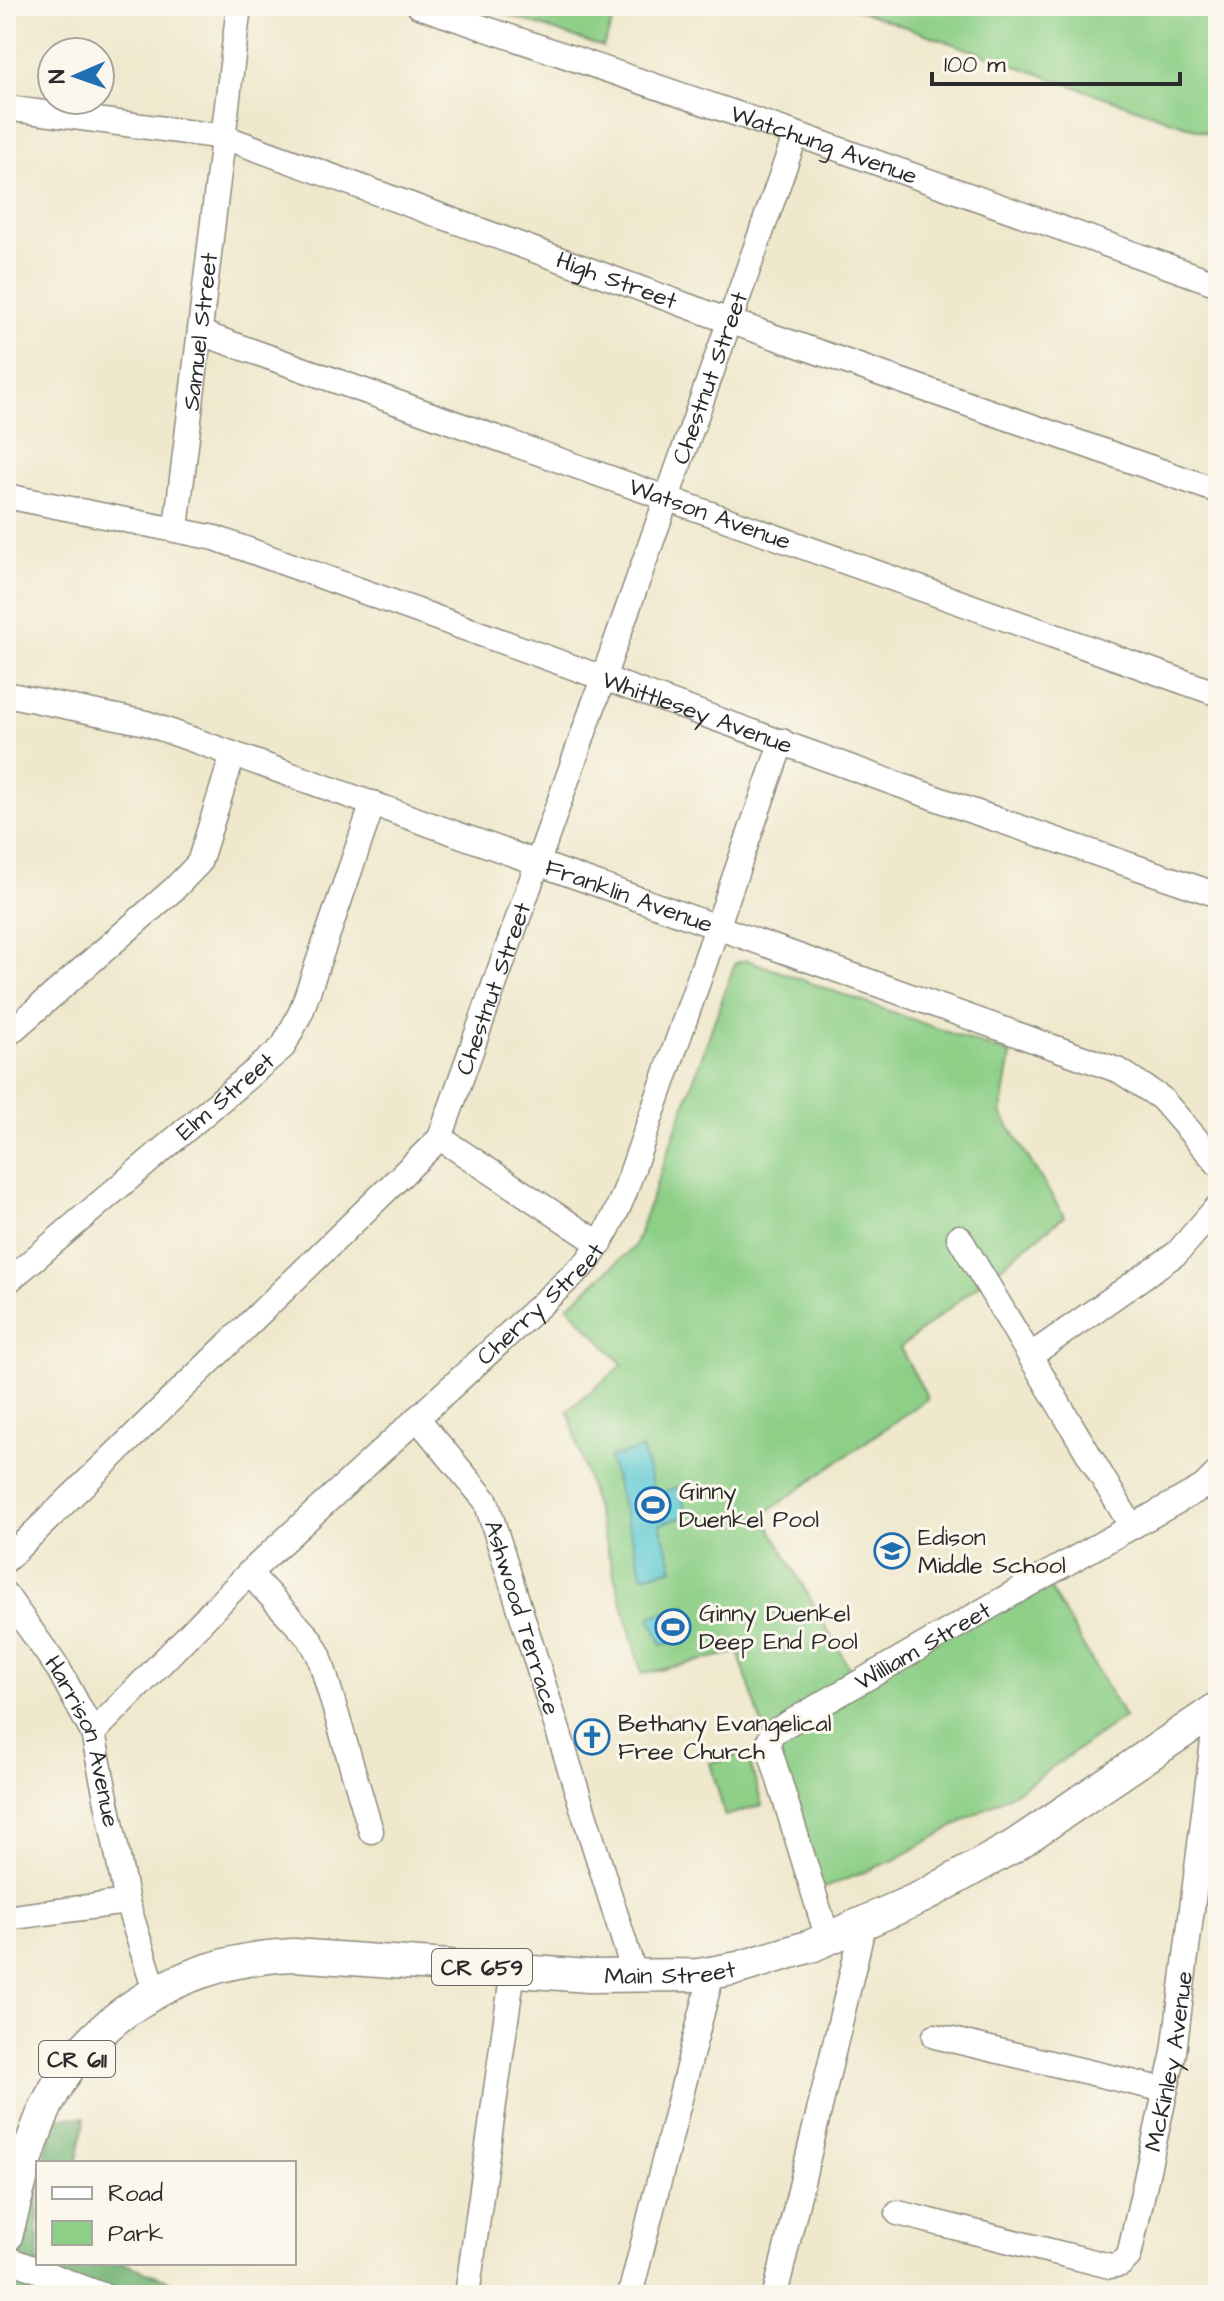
<svg xmlns="http://www.w3.org/2000/svg" width="1224" height="2301" font-family="'Architects Daughter',sans-serif">
  <style>
    .green { fill: #8dcf87; stroke: #5c7d59; stroke-width: 2 }
    .forest { fill: #72b274; stroke: #4e6e50; stroke-width: 2 }
    .water { fill: #5cc9d2; stroke: #447a7e; stroke-width: 2 }
    .lines { fill: none; stroke-linecap: round; stroke-linejoin: round }
    .minor-casing { stroke: #8d8a7c; stroke-width: 27 }
    .major-casing { stroke: #8d8a7c; stroke-width: 35 }
    .minor { stroke: #fff; stroke-width: 24 }
    .major { stroke: #fff; stroke-width: 32 }
    .labels { text-anchor: middle; stroke-width: 6; stroke-linejoin: round; paint-order: stroke }
    .shield { fill: #fbf7ec; stroke: #696865; stroke-width: 2 }
    .shield-label { font-size: 22px; font-weight: bold; fill: #2b2b2b }
    .street-label { font-size: 24px; fill: #2b2b2b; stroke: #fbf7ec }
    .poi-label { font-size: 24px; fill: #2b2b2b; stroke: #fbf7ec; text-anchor: start }
  </style>
  <rect width="100%" height="100%" fill="#fbf7ec"/>
  <filter id="ink" filterUnits="userSpaceOnUse"><feTurbulence type="fractalNoise" baseFrequency=".0125" numOctaves="2"/><feDisplacementMap in="SourceGraphic" scale="16" xChannelSelector="R" yChannelSelector="G"/><feConvolveMatrix kernelMatrix="1 2 1 2 8 2 1 2 1" color-interpolation-filters="sRGB"/></filter>
  <filter id="wash" filterUnits="userSpaceOnUse"><feTurbulence type="fractalNoise" baseFrequency=".006" numOctaves="4" result="noise"/><feDisplacementMap in="SourceGraphic" scale="32" xChannelSelector="R" yChannelSelector="G"/><feGaussianBlur stdDeviation="1.8" result="paint"/><feColorMatrix in="noise" values="0 0 0 0 0 0 0 0 0 0 0 0 0 0 0 0 0 1.4 0 .05"/><feComposite in="paint" operator="in"/></filter>
  <g filter="url(#wash)">
    <rect width="100%" height="100%" fill="#efe8cd"/>
    <g class="green">
      <path d="M482 6H619L603 47Z"/>
      <path d="M846 6H1218V137Z"/>
      <path d="M747 960 1011 1055 1001 1113 1064 1216 900 1348 928 1398 763 1515 857 1682 1043 1576 1124 1717 1024 1787 894 1860 817 1891 738 1652 642 1674 568 1410 623 1365 568 1306 634 1247 735 963Z"/>
      <path d="M747 1752 762 1805 725 1816 710 1763Z"/>
    </g>
    <g class="forest">
      <path d="M85 2117 77 2163H43L56 2118Z"/>
      <path d="M38 2179V2263H123L194 2290 193 2295H6V2280Z"/>
    </g>
    <g class="water">
      <path d="M642 1449 655 1494 679 1487 687 1516 660 1524 673 1568 643 1576 609 1458Z"/>
      <path d="M687 1605 693 1637 662 1645 650 1617Z"/>
    </g>
  </g>
  <g filter="url(#ink)">
    <g class="lines">
      <defs>
        <g id="minor">
          <path id="s1" d="M419 6 796 134 1218 284"/>
          <path id="s2" d="M6 108 224 137 729 321 1218 491"/>
          <path id="s3" d="M201 333 1218 694"/>
          <path id="s4" d="M6 496 215 538 966 809 1218 895"/>
          <path id="s5" d="M176 528 239 6"/>
          <path id="s6" d="M6 694 146 723 1120 1071 1161 1098 1218 1164"/>
          <path d="M6 1036 174 889 199 863 233 754"/>
          <path d="M440 1138 600 1244"/>
          <path d="M959 1237 1132 1527"/>
          <path id="s7" d="M6 1283 283 1047 301 1012 373 803"/>
          <path d="M1030 1356 1177 1253 1218 1206"/>
          <path id="s8" d="M417 1418 486 1501 635 1976"/>
          <path id="s9" d="M6 1560 440 1138 796 134"/>
          <path d="M249 1573 310 1639 319 1655 371 1831"/>
          <path id="s10" d="M6 1595 59 1670 93 1733 127 1902 155 1991"/>
          <path id="s11" d="M93 1733 249 1573 587 1262C603 1240 614 1219 624 1194L782 741"/>
          <path d="M6 1918 127 1902"/>
          <path id="s12" d="M828 1939 768 1744 772 1733 1038 1579 1203 1487 1218 1472"/>
          <path d="M935 2036 1165 2090"/>
          <path id="s13" d="M898 2213 1110 2266 1121 2264 1129 2256 1174 2052 1217 1709"/>
          <path d="M6 2258 102 2295"/>
          <path d="M467 2295 513 1970"/>
          <path d="M630 2295 712 1973"/>
          <path d="M775 2295 864 1923"/>
        </g>
        <g id="major">
          <path id="s14" d="M6 2236C18 2193 27 2148 46 2107 91 2011 191 1959 294 1955L589 1976 699 1975 738 1968 811 1946 924 1896 1014 1846 1218 1708"/>
        </g>
      </defs>
      <use href="#minor" class="minor-casing"/>
      <use href="#major" class="major-casing"/>
      <use href="#minor" class="minor"/>
      <use href="#major" class="major"/>
    </g>
  </g>
  <defs>
    <symbol id="stadium-ring" viewBox="-11 -11 22 22"><circle r="9.5" fill="#fbf7ec" stroke="#1f6fb2" stroke-width="1.5"/><path d="M0-5a6.5 5 0 1 0 0 10a6.5 5 0 1 0 0-10ZM-3.5-1.8h7v3.6h-7Z" fill="#1f6fb2"/></symbol>
    <symbol id="school-ring" viewBox="-11 -11 22 22"><circle r="9.5" fill="#fbf7ec" stroke="#1f6fb2" stroke-width="1.5"/><path d="M0-5L7-2L0 1L-7-2ZM-4 1L0 2.5L4 1V4Q0 6-4 4Z" fill="#1f6fb2"/></symbol>
    <symbol id="church-ring" viewBox="-11 -11 22 22"><circle r="9.5" fill="#fbf7ec" stroke="#1f6fb2" stroke-width="1.5"/><path d="M-1.2-6h2.4v3.5h3.3v2.4h-3.3V6h-2.4V-.1h-3.3v-2.4h3.3Z" fill="#1f6fb2"/></symbol>
  </defs>
  <g fill-rule="evenodd">
    <use href="#stadium-ring" x="633" y="1485" width="40" height="40"/>
    <use href="#school-ring" x="872" y="1531" width="40" height="40"/>
    <use href="#stadium-ring" x="653" y="1607" width="40" height="40"/>
    <use href="#church-ring" x="572" y="1717" width="40" height="40"/>
  </g>
  <g class="labels">
    <g class="shield">
      <rect x="432" y="1949" width="100" height="36" rx="6"/>
      <rect x="39" y="2041" width="76" height="36" rx="6"/>
    </g>
    <g class="shield-label">
      <text x="482" y="1975">CR 659</text>
      <text x="77" y="2067">CR 611</text>
    </g>
    <g class="street-label">
      <text dy="8" stroke="none"><textPath href="#s1" startOffset="428">Watchung Avenue</textPath></text>
      <text dy="8" stroke="none"><textPath href="#s2" startOffset="638">High Street</textPath></text>
      <text dy="8" stroke="none"><textPath href="#s5" startOffset="198">Samuel Street</textPath></text>
      <text dy="8" stroke="none"><textPath href="#s9" startOffset="1412">Chestnut Street</textPath></text>
      <text dy="8" stroke="none"><textPath href="#s3" startOffset="540">Watson Avenue</textPath></text>
      <text dy="8" stroke="none"><textPath href="#s4" startOffset="726">Whittlesey Avenue</textPath></text>
      <text dy="8" stroke="none"><textPath href="#s6" startOffset="656">Franklin Avenue</textPath></text>
      <text dy="8" stroke="none"><textPath href="#s9" startOffset="764">Chestnut Street</textPath></text>
      <text dy="8" stroke="none"><textPath href="#s7" startOffset="288">Elm Street</textPath></text>
      <text dy="8" stroke="none"><textPath href="#s11" startOffset="620">Cherry Street</textPath></text>
      <text dy="8" stroke="none"><textPath href="#s8" startOffset="230">Ashwood Terrace</textPath></text>
      <text dy="8" stroke="none"><textPath href="#s12" startOffset="390">William Street</textPath></text>
      <text dy="8" stroke="none"><textPath href="#s10" startOffset="168">Harrison Avenue</textPath></text>
      <text dy="8" stroke="none"><textPath href="#s14" startOffset="818">Main Street</textPath></text>
      <text dy="8" stroke="none"><textPath href="#s13" startOffset="440">McKinley Avenue</textPath></text>
    </g>
    <g class="poi-label">
      <text x="679" y="1499">Ginny<tspan x="679" dy="28">Duenkel Pool</tspan></text>
      <text x="918" y="1545">Edison<tspan x="918" dy="28">Middle School</tspan></text>
      <text x="699" y="1621">Ginny Duenkel<tspan x="699" dy="28">Deep End Pool</tspan></text>
      <text x="618" y="1731">Bethany Evangelical<tspan x="618" dy="28">Free Church</tspan></text>
    </g>
  </g>
  <rect width="1224" height="2301" fill="none" stroke="#fbf7ec" stroke-width="32"/>
  <rect x="36" y="2161" width="260" height="104" fill="#fbf7ec" stroke="#a8a59f" stroke-width="2"/>
  <rect x="52" y="2187" width="40" height="12" fill="#ffffff" stroke="#a8a59f" stroke-width="2"/>
  <text x="108" y="2201" font-size="24" fill="#2b2b2b">Road</text>
  <rect x="52" y="2221" width="40" height="24" fill="#8dcf87" stroke="#a8a59f" stroke-width="2"/>
  <text x="108" y="2241" font-size="24" fill="#2b2b2b">Park</text>
  <g transform="translate(76 76) rotate(268)"><circle r="38" fill="#fbf7ec" stroke="#a8a59f" stroke-width="2"/>
  <path d="M0-6L14 30L0 20L-14 30Z" fill="#1f6fb2"/>
  <text y="-12" font-size="22" font-weight="bold" text-anchor="middle" fill="#2b2b2b">N</text>
  </g>
  <path d="M932 72v12h248v-12" fill="none" stroke="#2b2b2b" stroke-width="4"/>
  <text x="944" y="72" font-size="24" fill="#2b2b2b" stroke="#fbf7ec" stroke-width="6" paint-order="stroke">100 m</text>
</svg>
